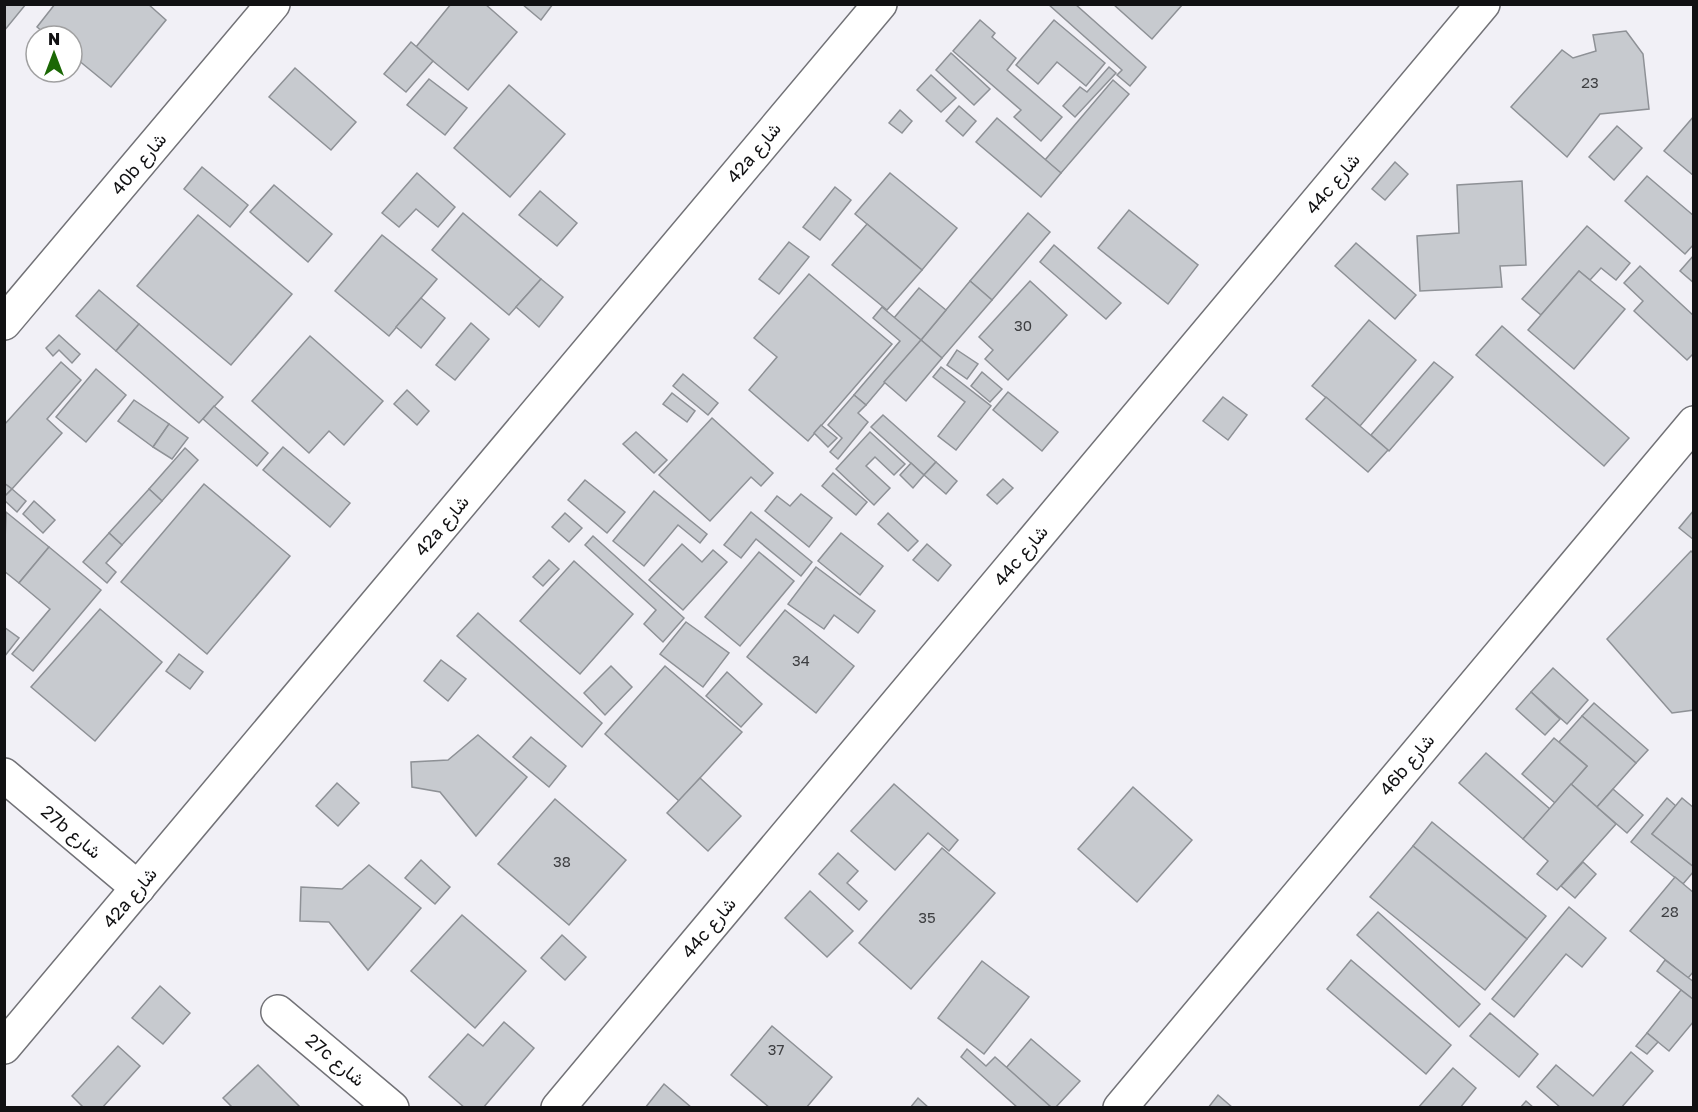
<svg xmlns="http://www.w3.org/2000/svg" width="1698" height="1112" font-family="'Golos Text',Vazirmatn,sans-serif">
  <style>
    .building { fill: #c7cacf; stroke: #8e9196; stroke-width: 1.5 }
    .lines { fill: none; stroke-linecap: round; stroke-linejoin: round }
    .street-casing { stroke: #727277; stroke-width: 36 }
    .street { stroke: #fff; stroke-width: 33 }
    .labels { text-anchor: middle; stroke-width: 4.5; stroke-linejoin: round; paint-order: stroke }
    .number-label { font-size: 15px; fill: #3e3f42 }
    .street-label { font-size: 18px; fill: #111113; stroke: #fff }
  </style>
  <rect width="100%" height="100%" fill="#f1f0f6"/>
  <g class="building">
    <path d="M4 4H26L4 31Z"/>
    <path d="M55 4H148L166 20 111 87 72 55V36H48L37 27Z"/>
    <path d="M451 4H485L517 32 468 90 416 47Z"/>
    <path d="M522 4H553L541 20Z"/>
    <path d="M1048 4H1075L1146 67 1130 86 1117 75 1122 70Z"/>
    <path d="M1113 4H1183L1152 39Z"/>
    <path d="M980 20 995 33 992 37 1016 58 1007 70 1062 117 1041 141 1014 117 1021 110 953 51Z"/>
    <path d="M1054 20 1105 63 1086 86 1057 62 1038 84 1016 65Z"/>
    <path d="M1626 31 1643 54 1649 109 1600 114 1567 157 1511 107 1562 50 1573 58 1596 51 1593 35Z"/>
    <path d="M411 42 433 61 406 92 384 74Z"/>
    <path d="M951 53 990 89 974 105 936 70Z"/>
    <path d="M1109 67 1116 73 1075 117 1063 106 1080 87 1087 92Z"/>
    <path d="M295 68 356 122 331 150 269 97Z"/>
    <path d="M931 75 956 98 941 112 917 90Z"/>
    <path d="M429 79 467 108 445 135 407 105Z"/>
    <path d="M1113 80 1129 94 1061 173 1045 160Z"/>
    <path d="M509 85 565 134 510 197 454 148Z"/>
    <path d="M959 106 976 121 963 136 946 121Z"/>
    <path d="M900 110 912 121 902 133 889 123Z"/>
    <path d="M1694 116V176L1664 151Z"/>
    <path d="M997 118 1061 173 1041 197 976 142Z"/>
    <path d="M1617 126 1642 148 1614 180 1589 157Z"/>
    <path d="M1395 162 1408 174 1385 200 1372 189Z"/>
    <path d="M202 167 248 205 230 227 184 189Z"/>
    <path d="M417 173 455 207 438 227 416 209 399 227 382 213Z"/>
    <path d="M890 173 957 228 922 270 855 214Z"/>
    <path d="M1647 176 1694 216V244L1685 254 1625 201Z"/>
    <path d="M1522 181 1526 265 1500 266 1502 287 1420 291 1417 236 1459 233 1457 185Z"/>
    <path d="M274 185 332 234 308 262 250 212Z"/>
    <path d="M835 187 851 200 820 240 803 227Z"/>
    <path d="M540 191 577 223 557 246 519 215Z"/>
    <path d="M1129 210 1198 265 1168 304 1098 248Z"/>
    <path d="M463 213 541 279 509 315 432 250Z"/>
    <path d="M1028 213 1050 232 992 300 970 281Z"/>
    <path d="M198 215 292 294 231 365 137 286Z"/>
    <path d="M867 224 922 270 887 310 832 265Z"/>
    <path d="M1587 226 1630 263 1616 280 1601 268 1590 280 1579 271 1541 315 1522 299Z"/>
    <path d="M382 235 437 279 389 336 335 291Z"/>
    <path d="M789 242 809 257 779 294 759 279Z"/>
    <path d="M1356 243 1416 295 1395 319 1335 266Z"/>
    <path d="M1054 245 1121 303 1106 319 1040 262Z"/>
    <path d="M1694 255V283L1680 271Z"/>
    <path d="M1640 266 1694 316V353L1687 360 1634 311 1643 301 1624 283Z"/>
    <path d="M1579 271 1625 309 1574 369 1528 330Z"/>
    <path d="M809 274 892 344 808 441 749 390 777 357 754 338Z"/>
    <path d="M541 279 563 297 539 327 516 307Z"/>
    <path d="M970 281 992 300 942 358 921 340Z"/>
    <path d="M1030 281 1067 315 1008 380 985 359 993 350 979 337Z"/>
    <path d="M919 288 946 310 921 340 894 318Z"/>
    <path d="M99 290 139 324 116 351 76 316Z"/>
    <path d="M421 298 445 318 421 348 396 327Z"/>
    <path d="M882 307 921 340 866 405 854 395 900 341 873 318Z"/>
    <path d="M1369 320 1416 360 1360 426 1312 386Z"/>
    <path d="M471 323 489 339 455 380 436 365Z"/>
    <path d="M139 324 223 397 199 423 116 351Z"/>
    <path d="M1502 326 1629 438 1604 466 1476 355Z"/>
    <path d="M59 335 80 354 72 363 59 350 53 356 46 348Z"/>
    <path d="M310 336 383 401 344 445 329 431 309 453 252 401Z"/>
    <path d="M921 340 942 358 906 401 884 382Z"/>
    <path d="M957 350 978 364 967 379 947 365Z"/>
    <path d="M61 362 81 380 47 419 62 433 12 489 4 483V425Z"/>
    <path d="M1434 362 1453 377 1389 451 1371 435Z"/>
    <path d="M941 367 991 406 956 450 938 436 965 402 933 377Z"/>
    <path d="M96 369 126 395 86 442 56 417Z"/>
    <path d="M982 372 1002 389 990 402 971 386Z"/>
    <path d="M683 374 718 403 708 415 673 386Z"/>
    <path d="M407 390 429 411 417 425 394 404Z"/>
    <path d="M1008 392 1058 432 1042 451 993 410Z"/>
    <path d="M672 393 695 411 687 422 663 404Z"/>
    <path d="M854 395 866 405 858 413 868 422 838 459 830 452 842 438 828 425Z"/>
    <path d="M1223 397 1247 415 1228 440 1203 421Z"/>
    <path d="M1326 397 1388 450 1368 472 1306 419Z"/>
    <path d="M134 400 169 424 153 447 118 421Z"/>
    <path d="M214 406 268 453 257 466 203 419Z"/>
    <path d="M883 415 936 462 924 475 871 427Z"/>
    <path d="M712 418 773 473 761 486 751 477 710 521 659 475Z"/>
    <path d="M169 424 188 438 172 459 153 447Z"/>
    <path d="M821 425 837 438 828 447 814 433Z"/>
    <path d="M636 432 667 460 654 473 623 444Z"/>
    <path d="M870 432 905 464 894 475 875 457 866 466 890 488 874 505 836 469Z"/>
    <path d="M283 447 350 503 330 527 263 470Z"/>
    <path d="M185 448 198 460 162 501 149 489Z"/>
    <path d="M936 462 957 481 946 494 924 475Z"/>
    <path d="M911 463 924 475 913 488 900 475Z"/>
    <path d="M833 473 867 502 856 515 822 486Z"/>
    <path d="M1003 479 1013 488 997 504 987 495Z"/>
    <path d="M585 480 625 512 607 533 568 500Z"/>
    <path d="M4 483 12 489 4 497Z"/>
    <path d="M204 484 290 556 207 654 121 582Z"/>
    <path d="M12 489 26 501 17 512 4 500V497Z"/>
    <path d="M149 489 162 501 122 545 109 533Z"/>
    <path d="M654 491 707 534 700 543 678 525 644 566 613 541Z"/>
    <path d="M801 494 832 518 809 547 765 511 777 496 790 506Z"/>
    <path d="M34 501 55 520 43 533 23 514Z"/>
    <path d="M1694 510V540L1679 528Z"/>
    <path d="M6 512 49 547 19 583 4 571Z"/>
    <path d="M751 512 812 562 801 576 756 539 741 558 724 545Z"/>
    <path d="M565 513 582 528 569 542 552 527Z"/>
    <path d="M888 513 918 541 908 551 878 524Z"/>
    <path d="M109 533 122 545 106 563 116 572 107 583 83 562Z"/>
    <path d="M841 533 883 566 860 595 818 561Z"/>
    <path d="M593 536 684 618 663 642 644 624 656 610 585 545Z"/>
    <path d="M682 544 702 562 713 550 727 562 683 610 649 580Z"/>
    <path d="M927 544 951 565 938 581 913 560Z"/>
    <path d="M49 547 101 590 33 671 12 654 50 609 19 583Z"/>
    <path d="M1691 551 1694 554V710L1672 713 1607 639Z"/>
    <path d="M759 552 794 581 740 646 705 617Z"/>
    <path d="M549 560 559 569 543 586 533 577Z"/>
    <path d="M574 561 633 614 580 674 520 621Z"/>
    <path d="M816 567 875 611 858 633 834 615 824 629 788 604Z"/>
    <path d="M100 609 162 662 95 741 31 687Z"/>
    <path d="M785 610 854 666 816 713 747 657Z"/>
    <path d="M478 613 602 723 582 747 457 636Z"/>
    <path d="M686 622 729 653 703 687 660 654Z"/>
    <path d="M4 627 19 638 4 657Z"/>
    <path d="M179 654 203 672 190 689 166 671Z"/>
    <path d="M441 660 466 679 448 701 424 681Z"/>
    <path d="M611 666 632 687 605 715 584 693Z"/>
    <path d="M665 666 742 732 679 801 605 734Z"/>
    <path d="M1553 668 1588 700 1567 724 1531 692Z"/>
    <path d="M727 672 762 704 741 727 706 696Z"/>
    <path d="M1531 692 1560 719 1545 735 1516 709Z"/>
    <path d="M1594 703 1648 750 1636 763 1582 716Z"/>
    <path d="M1582 716 1636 763 1597 807 1571 784 1587 766 1559 742Z"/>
    <path d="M478 735 527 777 476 836 440 792 412 787 411 762 448 760Z"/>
    <path d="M531 737 566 766 549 787 513 757Z"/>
    <path d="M1554 738 1587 766 1555 803 1522 774Z"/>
    <path d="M1486 753 1550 809 1523 839 1459 783Z"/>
    <path d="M700 778 741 816 708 851 667 813Z"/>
    <path d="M337 783 359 803 338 826 316 806Z"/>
    <path d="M894 784 958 840 949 851 928 833 895 870 851 831Z"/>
    <path d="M1571 784 1616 824 1557 890 1537 874 1548 861 1523 839Z"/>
    <path d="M1133 787 1192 840 1137 902 1078 849Z"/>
    <path d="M1613 789 1643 815 1627 833 1597 807Z"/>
    <path d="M1667 798 1676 806 1652 834 1694 867V871L1683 884 1631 842Z"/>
    <path d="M1682 798 1694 808V867L1652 834Z"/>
    <path d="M555 799 626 860 569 925 498 864Z"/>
    <path d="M1432 822 1546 916 1527 939 1413 846Z"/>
    <path d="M1413 846 1527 939 1485 990 1370 897Z"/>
    <path d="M942 848 995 893 911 989 859 943Z"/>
    <path d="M838 853 858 871 847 883 867 901 859 910 819 874Z"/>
    <path d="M421 860 450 887 435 904 405 878Z"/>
    <path d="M1583 862 1596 874 1575 898 1561 886Z"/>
    <path d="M369 865 421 908 368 970 329 922 300 921 301 887 342 889Z"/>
    <path d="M1675 877 1694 893V971L1688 978 1630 931Z"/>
    <path d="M810 891 853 931 827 957 785 918Z"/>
    <path d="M1569 907 1606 938 1582 967 1566 954 1514 1017 1492 999Z"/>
    <path d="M1378 912 1480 1004 1459 1027 1357 935Z"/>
    <path d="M462 915 526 971 475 1028 411 971Z"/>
    <path d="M562 935 586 957 565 980 541 958Z"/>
    <path d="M1351 960 1451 1045 1426 1074 1327 989Z"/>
    <path d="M1665 960 1694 982V1000L1657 971Z"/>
    <path d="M982 961 1029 997 984 1054 938 1018Z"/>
    <path d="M160 986 190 1013 163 1044 132 1018Z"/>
    <path d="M1681 990 1694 1000V1021L1669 1051 1647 1033Z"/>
    <path d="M1490 1013 1538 1054 1519 1077 1470 1036Z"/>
    <path d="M504 1022 534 1048 483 1108H465L429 1077 468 1034 483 1046Z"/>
    <path d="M772 1026 832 1077 806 1108H770L731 1075Z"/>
    <path d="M1647 1033 1658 1042 1647 1054 1636 1046Z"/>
    <path d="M1031 1039 1080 1081 1055 1108H1052L1006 1068Z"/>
    <path d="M118 1046 140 1066 102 1108H84L72 1096Z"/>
    <path d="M967 1049 986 1066 995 1057 1052 1108H1018L961 1057Z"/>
    <path d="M1631 1052 1653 1071 1621 1108H1561L1537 1087 1556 1065 1593 1096Z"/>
    <path d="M258 1065 301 1108H233L223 1098Z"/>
    <path d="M1453 1068 1476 1088 1460 1108H1418Z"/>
    <path d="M664 1084 692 1108H645Z"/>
    <path d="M1218 1095 1233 1108H1208Z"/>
    <path d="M918 1098 929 1108H910Z"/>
    <path d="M1526 1101 1534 1108H1520Z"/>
  </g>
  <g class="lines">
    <defs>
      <g id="street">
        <path d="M4 323 273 4"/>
        <path d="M4 775 138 888"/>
        <path d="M278 1012 392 1108"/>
        <path d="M4 1047 880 4"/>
        <path d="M558 1108 1483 4"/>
        <path d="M1120 1108 1694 423"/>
      </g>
    </defs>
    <use href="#street" class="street-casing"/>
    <use href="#street" class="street"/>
  </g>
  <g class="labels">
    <g class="number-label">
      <text x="1590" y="88">23</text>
      <text x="1023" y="331">30</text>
      <text x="801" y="666">34</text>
      <text x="562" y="867">38</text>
      <text x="1670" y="917">28</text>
      <text x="927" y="923">35</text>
      <text x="776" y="1055">37</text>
    </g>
    <g class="street-label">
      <text transform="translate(754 153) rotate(-50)" y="6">42a شارع</text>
      <text transform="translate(139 164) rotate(-50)" y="6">40b شارع</text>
      <text transform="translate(1333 184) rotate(-50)" y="6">44c شارع</text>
      <text transform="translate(442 526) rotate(-50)" y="6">42a شارع</text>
      <text transform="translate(1021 556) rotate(-50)" y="6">44c شارع</text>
      <text transform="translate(1407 765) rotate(-50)" y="6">46b شارع</text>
      <text transform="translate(71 832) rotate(40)" y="6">27b شارع</text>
      <text transform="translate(130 898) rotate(-50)" y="6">42a شارع</text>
      <text transform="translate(709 928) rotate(-50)" y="6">44c شارع</text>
      <text transform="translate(335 1060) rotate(40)" y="6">27c شارع</text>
    </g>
  </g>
  <rect width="1698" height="1112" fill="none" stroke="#111113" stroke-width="12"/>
  <g transform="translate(54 54)"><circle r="28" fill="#ffffff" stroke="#a0a0a1" stroke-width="1.5"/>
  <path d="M0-4.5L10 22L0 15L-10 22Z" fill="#1b6805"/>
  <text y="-9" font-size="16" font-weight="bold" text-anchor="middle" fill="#111113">N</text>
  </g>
</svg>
